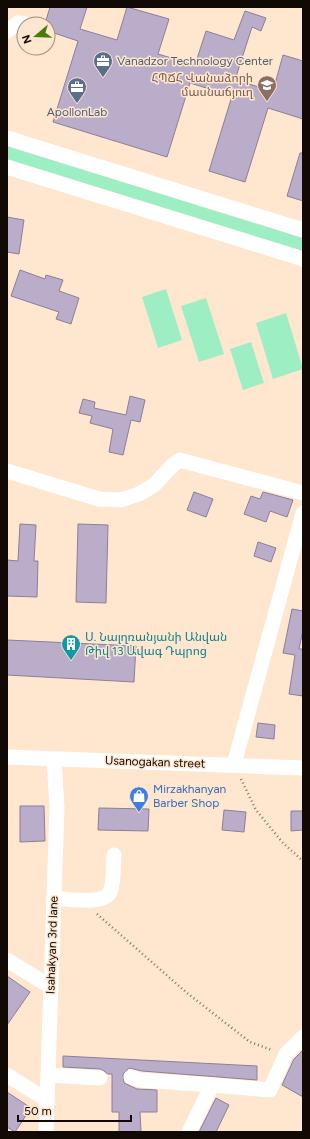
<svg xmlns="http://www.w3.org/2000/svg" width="310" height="1139" font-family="Figtree,'Noto Sans Armenian',sans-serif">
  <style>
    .green { fill: #9eeec4 }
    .building { fill: #baadc9; stroke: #8b7f99 }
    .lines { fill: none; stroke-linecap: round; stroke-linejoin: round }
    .path { stroke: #837365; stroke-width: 2.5; stroke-dasharray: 1 3; stroke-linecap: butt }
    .minor { stroke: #fff; stroke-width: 15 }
    .labels { text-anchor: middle; stroke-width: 3; stroke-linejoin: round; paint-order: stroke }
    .service-label { font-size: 12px; fill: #4e5e75; stroke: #fee6cf; text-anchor: start }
    .education-label { font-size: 12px; fill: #785e54; stroke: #fee6cf; text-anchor: end }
    .culture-label { font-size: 12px; fill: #0d838f; stroke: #fee6cf; text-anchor: start }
    .street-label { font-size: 12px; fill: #110a04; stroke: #fee6cf }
    .shop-label { font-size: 12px; fill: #366cbe; stroke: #fee6cf; text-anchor: start }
  </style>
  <rect width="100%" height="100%" fill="#fee6cf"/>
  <g class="green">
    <path d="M7 146 303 238V251L7 160Z"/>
    <path d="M166 289 182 340 158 348 142 297Z"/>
    <path d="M206 298 224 354 199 362 181 306Z"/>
    <path d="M286 313 303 369 273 379 256 323Z"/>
    <path d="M251 342 264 383 243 390 230 349Z"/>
  </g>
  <g class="building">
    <path d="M50 7H87L80 29 117 40 127 7 169 19 158 54 195 65 206 31 234 40 245 11 266 18 261 31 252 27 235 80 273 91 283 55 303 61V119L268 108 245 182 209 171 232 96 190 83 167 157 53 122 78 41 48 31V24H45Z"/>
    <path d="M300 153H303V201L287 196Z"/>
    <path d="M7 217 24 220 19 254 7 252Z"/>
    <path d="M20 270 45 279 46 275 63 280 59 291 79 298 71 324 56 319 59 312 11 296Z"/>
    <path d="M130 396 145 400 140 422 131 420 123 455 109 452 113 429 90 423 92 416 79 413 83 399 95 402 94 408 126 415Z"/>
    <path d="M194 492 213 499 206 517 187 510Z"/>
    <path d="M263 492 293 500 287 517 270 511 266 522 244 514 251 496 260 499Z"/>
    <path d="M20 524 36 525 34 561H38L37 597 7 596V560L18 561Z"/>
    <path d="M78 524 108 525 106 603 76 602Z"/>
    <path d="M258 542 276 548 271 562 254 556Z"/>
    <path d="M292 609 303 611V630L299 649H303V696L289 694 295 655 283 653Z"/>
    <path d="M7 640 136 646 134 682 7 675Z"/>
    <path d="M258 723 275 725 274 739 256 737Z"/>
    <path d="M20 806H44L45 841 20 842Z"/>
    <path d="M99 808 149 809 148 831 98 830Z"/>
    <path d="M224 810 246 812 244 832 222 830Z"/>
    <path d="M291 811H303V830L291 831Z"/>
    <path d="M7 976 30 992 7 1025Z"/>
    <path d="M303 1050V1097L282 1085 294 1059Z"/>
    <path d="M63 1056 257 1066V1080L142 1071 129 1068 123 1074 124 1083 137 1089 157 1090V1112H140L141 1132H119V1112H112V1074H108L101 1069 63 1067Z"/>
    <path d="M7 1092 31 1108 15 1132 7 1127Z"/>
    <path d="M216 1098 229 1105 216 1132H199Z"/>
  </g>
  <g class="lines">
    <g class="path">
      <path d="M241 779 256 810 283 843 303 861"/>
      <path d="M97 914 187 993 250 1042 272 1050"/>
    </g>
    <g class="minor">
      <path d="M7 31 18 23 25 24"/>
      <path d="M7 138 303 230"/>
      <path d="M7 167 303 259"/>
      <path d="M7 471 99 499 121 500 139 494 154 485 173 465 180 460 303 493"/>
      <path d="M7 757 303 768"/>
      <path d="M234 764 303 513"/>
      <path d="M54 898C67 899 104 905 110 892 114 885 113 864 114 855"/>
      <path d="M7 960 51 987"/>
      <path d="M7 1075 47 1100"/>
      <path d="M48 1075 100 1078"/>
      <path d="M131 1077 140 1080 212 1085"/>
      <path d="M46 1132 57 807 54 759"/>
      <path d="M189 1132 212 1085 270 1090 286 1054 303 1037"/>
    </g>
  </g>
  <defs>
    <symbol id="office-pin" viewBox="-11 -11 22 30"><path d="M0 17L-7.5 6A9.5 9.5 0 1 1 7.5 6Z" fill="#5c6f8a" stroke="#fee6cf"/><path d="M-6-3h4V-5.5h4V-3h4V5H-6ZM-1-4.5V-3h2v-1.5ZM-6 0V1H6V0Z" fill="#fff"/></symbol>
    <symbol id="university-pin" viewBox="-11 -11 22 30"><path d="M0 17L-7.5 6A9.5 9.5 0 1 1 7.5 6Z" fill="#8d6e63" stroke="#fee6cf"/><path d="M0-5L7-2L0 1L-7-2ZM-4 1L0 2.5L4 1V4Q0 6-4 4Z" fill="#fff"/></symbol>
    <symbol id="building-pin" viewBox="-11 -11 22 30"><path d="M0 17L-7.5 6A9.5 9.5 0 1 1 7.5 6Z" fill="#0f9aa8" stroke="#fee6cf"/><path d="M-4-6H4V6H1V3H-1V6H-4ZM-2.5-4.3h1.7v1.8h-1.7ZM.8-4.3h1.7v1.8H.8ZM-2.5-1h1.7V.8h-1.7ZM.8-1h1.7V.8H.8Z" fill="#fff"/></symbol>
    <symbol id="shop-pin" viewBox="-11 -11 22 30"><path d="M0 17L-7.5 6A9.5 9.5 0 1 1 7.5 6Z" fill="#3f7fe0" stroke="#fee6cf"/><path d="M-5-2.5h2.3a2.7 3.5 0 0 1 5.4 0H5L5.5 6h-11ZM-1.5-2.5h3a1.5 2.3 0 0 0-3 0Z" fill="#fff"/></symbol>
  </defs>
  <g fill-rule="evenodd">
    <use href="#office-pin" x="92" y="50" width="22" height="30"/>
    <use href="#university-pin" x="256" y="74" width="22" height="30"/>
    <use href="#office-pin" x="66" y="76" width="22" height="30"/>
    <use href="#building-pin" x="60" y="633" width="22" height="30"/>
    <use href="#shop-pin" x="128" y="785" width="22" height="30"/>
  </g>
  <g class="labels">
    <g class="service-label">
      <text x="117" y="65">Vanadzor Technology Center</text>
      <text x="77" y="116" text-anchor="middle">ApollonLab</text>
    </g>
    <g class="education-label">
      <text x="253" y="82">ՀՊՃՀ Վանաձորի<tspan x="253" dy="14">մասնաճյուղ</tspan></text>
    </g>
    <g class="culture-label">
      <text x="85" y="641">Ս. Նալղռանյանի Անվան<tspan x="85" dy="14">Թիվ 13 Ավագ Դպրոց</tspan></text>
    </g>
    <g class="street-label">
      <text transform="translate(155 762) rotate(2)" y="4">Usanogakan street</text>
      <text transform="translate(52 945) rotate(-88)" y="4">Isahakyan 3rd lane</text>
    </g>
    <g class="shop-label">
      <text x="153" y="793">Mirzakhanyan<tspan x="153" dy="14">Barber Shop</tspan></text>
    </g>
  </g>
  <rect width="310" height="1139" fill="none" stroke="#110a04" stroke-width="16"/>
  <g transform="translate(36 36) rotate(251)"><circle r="19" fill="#fee6cf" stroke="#9f8e7e"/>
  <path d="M0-3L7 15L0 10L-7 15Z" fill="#477b0c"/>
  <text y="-6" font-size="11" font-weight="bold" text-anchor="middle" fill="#110a04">N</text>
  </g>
  <path d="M18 1115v6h113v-6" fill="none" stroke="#110a04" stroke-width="2"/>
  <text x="24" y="1115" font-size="12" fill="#110a04" stroke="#fee6cf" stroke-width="3" paint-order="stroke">50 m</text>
</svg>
